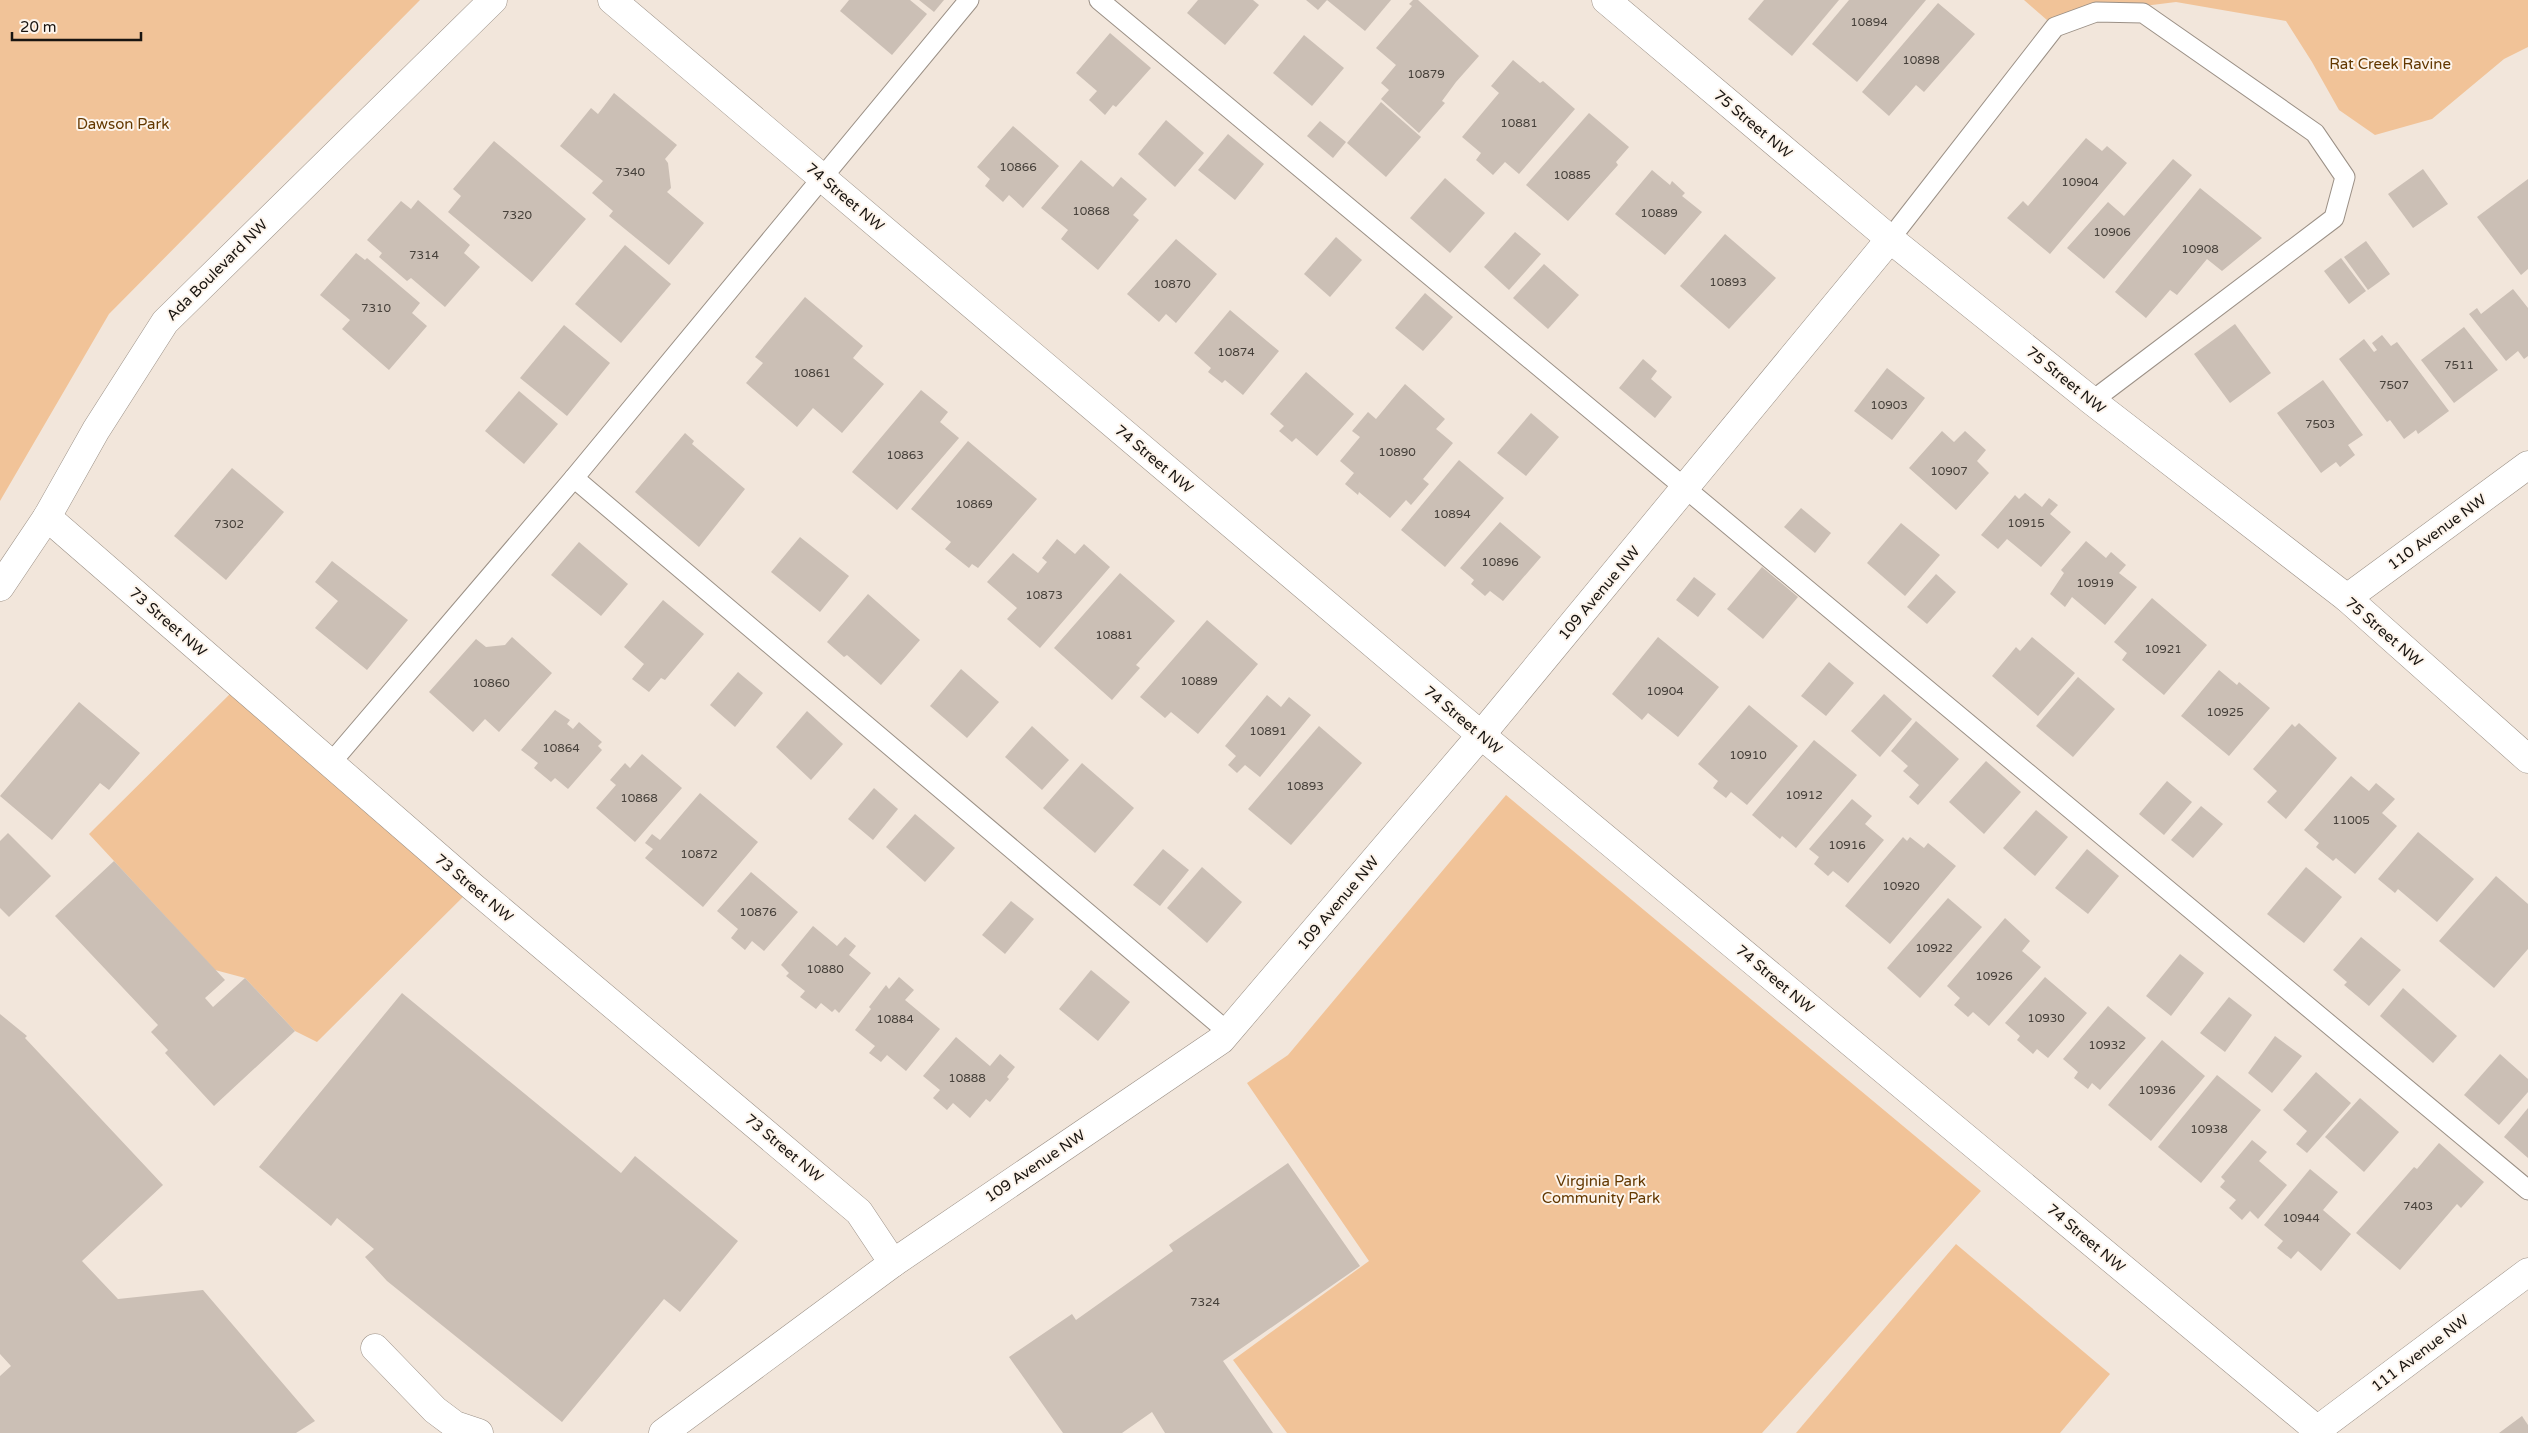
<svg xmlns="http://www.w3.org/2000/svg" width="2528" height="1433" font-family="'Varela Round',sans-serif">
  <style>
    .green { fill: #f1c398 }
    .building { fill: #cbbfb5 }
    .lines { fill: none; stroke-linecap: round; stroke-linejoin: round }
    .service-casing { stroke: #9b9086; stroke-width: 21 }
    .minor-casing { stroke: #9b9086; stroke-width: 29 }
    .tertiary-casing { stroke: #9b9086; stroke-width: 29 }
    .service { stroke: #fff; stroke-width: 19 }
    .minor { stroke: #fff; stroke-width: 28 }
    .tertiary { stroke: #fff; stroke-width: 28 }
    .labels { text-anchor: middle; stroke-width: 4; stroke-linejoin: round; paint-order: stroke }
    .number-label { font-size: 12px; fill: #46403a }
    .park-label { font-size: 15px; fill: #633800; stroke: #fdf4eb }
    .street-label { font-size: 15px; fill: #191511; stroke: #fdf4eb }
  </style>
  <rect width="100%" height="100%" fill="#f2e6db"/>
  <g class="green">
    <path d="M0 0H420L109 314 0 501Z"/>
    <path d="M2024 0H2528V47L2504 59 2432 119 2375 135 2339 110 2312 62 2286 21 2176 2 2096 12 2055 27Z"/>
    <path d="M239 685 473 887 317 1042 295 1031 245 978 215 970 89 834Z"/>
    <path d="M1506 795 1981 1191 1762 1433H1287L1233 1360 1369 1261 1247 1083 1288 1055Z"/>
    <path d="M1956 1244 2110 1374 2060 1433H1796Z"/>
  </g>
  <g class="building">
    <path d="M849 0H910L927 14 892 55 840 11Z"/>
    <path d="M919 0H944L934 12Z"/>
    <path d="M1198 0H1253L1259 5 1225 45 1187 13Z"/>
    <path d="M1306 0H1327L1318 10Z"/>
    <path d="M1327 0H1391L1365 31Z"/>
    <path d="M1413 0H1418L1479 56 1456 82 1442 101 1445 103 1419 133 1381 99 1389 90 1381 83 1396 65 1376 48 1412 6 1409 4Z"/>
    <path d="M1764 0H1839L1792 56 1748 19Z"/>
    <path d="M1849 0H1926L1857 82 1812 44Z"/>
    <path d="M1938 3 1975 34 1924 92 1916 85 1889 116 1862 92Z"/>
    <path d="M1110 33 1151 68 1116 107 1113 105 1105 115 1089 100 1097 91 1076 73Z"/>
    <path d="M1304 35 1344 68 1312 106 1273 73Z"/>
    <path d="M1513 60 1540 83 1543 81 1575 109 1519 174 1505 162 1493 175 1476 160 1481 153 1462 137 1499 93 1491 86Z"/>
    <path d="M614 93 677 145 665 159 668 163 671 188 667 192 704 223 669 265 609 216 613 211 592 193 603 181 560 146 591 108 598 114Z"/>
    <path d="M1381 102 1421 137 1386 177 1347 143Z"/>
    <path d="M1589 113 1629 147 1616 162 1618 165 1568 221 1526 185Z"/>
    <path d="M1166 120 1204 153 1175 187 1138 154Z"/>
    <path d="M1320 121 1346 142 1333 158 1307 136Z"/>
    <path d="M1013 126 1059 166 1023 208 1009 195 1003 202 985 186 990 179 977 167Z"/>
    <path d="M1228 134 1264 164 1235 200 1198 170Z"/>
    <path d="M2086 138 2102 151 2107 146 2127 163 2050 254 2007 218 2023 201 2028 206Z"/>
    <path d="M494 141 586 219 532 282 448 212 461 196 453 189Z"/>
    <path d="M2173 159 2192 175 2104 279 2067 248 2108 202 2124 216Z"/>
    <path d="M1081 160 1113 187 1121 177 1147 199 1133 215 1139 220 1098 270 1061 239 1068 230 1041 208Z"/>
    <path d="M2423 169 2448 204 2413 228 2388 194Z"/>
    <path d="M1652 170 1670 185 1672 181 1685 193 1682 196 1702 212 1665 255 1615 214Z"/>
    <path d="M1445 178 1485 213 1450 253 1410 218Z"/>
    <path d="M2528 179V269L2521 275 2477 217Z"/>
    <path d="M2200 188 2262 238 2222 271 2207 259 2177 295 2170 290 2146 318 2115 292Z"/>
    <path d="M418 200 470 245 464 253 480 267 445 307 411 278 407 281 379 257 382 253 367 240 401 201 411 209Z"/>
    <path d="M1515 232 1541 254 1509 290 1484 267Z"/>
    <path d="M1725 234 1776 278 1729 329 1680 286Z"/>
    <path d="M1336 237 1362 260 1330 297 1304 274Z"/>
    <path d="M1176 239 1217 274 1176 323 1166 314 1159 322 1127 294Z"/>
    <path d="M2366 241 2390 274 2368 290 2344 257Z"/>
    <path d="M625 245 671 284 621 343 575 304Z"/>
    <path d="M356 253 365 260 367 258 420 303 412 313 427 326 389 370 342 329 350 320 320 295Z"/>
    <path d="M2341 258 2366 291 2349 304 2324 271Z"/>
    <path d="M1544 264 1579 295 1548 329 1513 298Z"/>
    <path d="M2513 289 2528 308V356L2524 359 2518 351 2506 361 2469 314 2477 308 2481 314Z"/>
    <path d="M1425 293 1453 317 1423 351 1395 328Z"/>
    <path d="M805 297 863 346 853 358 884 384 842 433 813 408 797 427 746 383 763 363 755 357Z"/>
    <path d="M1230 310 1279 351 1243 395 1225 380 1222 383 1208 372 1211 368 1194 353Z"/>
    <path d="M2235 324 2271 373 2230 403 2194 354Z"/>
    <path d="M564 325 610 363 567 416 520 378Z"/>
    <path d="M2464 327 2498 370 2454 403 2421 360Z"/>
    <path d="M2382 335 2391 346 2397 342 2449 411 2418 434 2416 430 2404 439 2390 420 2387 422 2339 359 2364 339 2374 352 2377 350 2372 343Z"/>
    <path d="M1643 359 1657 371 1651 379 1672 397 1655 418 1619 388Z"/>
    <path d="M1887 368 1925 398 1892 440 1854 411Z"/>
    <path d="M1306 372 1354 414 1317 456 1296 438 1292 442 1279 431 1284 426 1270 414Z"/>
    <path d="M2323 380 2363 435 2348 445 2355 455 2340 467 2336 462 2321 473 2277 413Z"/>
    <path d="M1405 384 1445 419 1436 429 1453 443 1423 479 1429 484 1411 505 1406 500 1390 518 1359 492 1358 495 1345 484 1354 473 1340 461 1360 437 1352 431 1368 412 1376 419Z"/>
    <path d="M921 390 948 412 940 422 959 438 897 510 852 472Z"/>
    <path d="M519 391 558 424 524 464 485 431Z"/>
    <path d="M1531 413 1559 437 1526 476 1497 453Z"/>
    <path d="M1942 431 1954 442 1965 431 1986 450 1977 461 1989 473 1956 510 1909 468Z"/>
    <path d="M685 433 694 441 692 444 745 489 699 547 635 492Z"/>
    <path d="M968 441 1037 499 978 568 972 564 969 568 945 549 951 542 911 509Z"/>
    <path d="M1459 460 1504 498 1445 567 1401 530Z"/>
    <path d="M232 468 284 512 226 580 174 536Z"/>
    <path d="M2025 493 2042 507 2049 498 2058 505 2050 514 2071 532 2041 567 2007 539 1998 549 1981 535 2015 495 2019 499Z"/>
    <path d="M1801 508 1831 533 1815 553 1784 527Z"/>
    <path d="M1500 522 1541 557 1503 601 1490 591 1485 596 1471 584 1474 580 1460 568Z"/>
    <path d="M1901 523 1940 555 1905 596 1867 563Z"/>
    <path d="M800 537 849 576 820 612 771 572Z"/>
    <path d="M1057 539 1075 554 1084 544 1110 567 1040 648 1007 619 1017 608 987 582 1013 553 1038 573 1047 562 1042 558Z"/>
    <path d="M2086 541 2106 558 2111 552 2126 565 2119 573 2137 587 2105 625 2072 597 2065 607 2050 594 2064 573 2061 570Z"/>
    <path d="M579 542 628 584 601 616 551 575Z"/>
    <path d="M332 561 408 620 367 670 315 628 338 601 315 582Z"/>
    <path d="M1762 567 1798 597 1763 639 1727 609Z"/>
    <path d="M1120 573 1175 621 1136 665 1140 668 1112 700 1054 648Z"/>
    <path d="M1936 574 1956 592 1927 624 1907 607Z"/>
    <path d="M1694 577 1716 594 1698 617 1676 600Z"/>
    <path d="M868 594 920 640 881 685 847 655 844 657 827 642Z"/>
    <path d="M2152 598 2207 645 2164 695 2122 660 2127 653 2114 642Z"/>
    <path d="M663 600 704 634 665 680 661 678 649 692 632 679 644 664 624 647Z"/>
    <path d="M1207 620 1258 664 1198 734 1171 712 1165 718 1140 697Z"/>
    <path d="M512 637 552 673 499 732 485 719 473 732 429 692 476 639 486 647 505 645Z"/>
    <path d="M1658 637 1719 687 1678 737 1648 713 1642 720 1612 694Z"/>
    <path d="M2032 637 2075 673 2038 716 1992 676 2016 647 2020 651Z"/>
    <path d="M1829 662 1854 683 1826 716 1801 696Z"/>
    <path d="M961 669 999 702 967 738 930 706Z"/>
    <path d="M2219 670 2237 685 2239 682 2270 708 2229 756 2181 716Z"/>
    <path d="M738 672 763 693 735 727 710 705Z"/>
    <path d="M2078 677 2115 709 2073 757 2036 726Z"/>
    <path d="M1884 694 1912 719 1880 757 1851 731Z"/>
    <path d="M1267 695 1281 707 1289 697 1311 715 1260 777 1245 765 1237 773 1228 765 1236 756 1225 746Z"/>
    <path d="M79 702 140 753 109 790 100 783 52 840 0 796Z"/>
    <path d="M1749 705 1798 746 1747 805 1731 792 1726 798 1713 788 1718 781 1698 764Z"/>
    <path d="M555 710 570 720 567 724 573 729 579 722 602 742 598 746 602 750 568 789 555 778 551 782 534 768 538 763 521 750Z"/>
    <path d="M807 711 843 744 811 780 776 747Z"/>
    <path d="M1916 721 1959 759 1918 805 1909 797 1919 785 1903 771 1908 766 1891 751Z"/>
    <path d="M2299 723 2337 758 2286 819 2267 802 2277 791 2253 769 2292 724 2295 727Z"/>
    <path d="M1032 726 1069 760 1042 790 1005 757Z"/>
    <path d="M1319 726 1362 763 1291 845 1248 809Z"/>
    <path d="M1814 740 1857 775 1796 848 1782 836 1780 839 1752 815Z"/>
    <path d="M642 754 682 788 635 842 596 808 616 785 610 780 625 763 630 768Z"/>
    <path d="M1986 761 2021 792 1984 834 1949 802Z"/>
    <path d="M1082 763 1134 808 1095 853 1043 808Z"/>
    <path d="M2351 776 2369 791 2376 783 2395 799 2382 813 2397 826 2355 874 2336 858 2333 861 2316 847 2319 843 2304 830Z"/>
    <path d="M2167 781 2192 802 2164 835 2139 814Z"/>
    <path d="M874 788 898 809 873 840 848 819Z"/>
    <path d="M700 793 758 842 703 907 645 858 653 849 645 843 652 834 660 840Z"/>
    <path d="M1852 799 1872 816 1865 824 1884 840 1848 883 1833 871 1828 876 1814 864 1819 857 1809 849Z"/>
    <path d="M2201 806 2223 824 2193 858 2171 840Z"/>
    <path d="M2036 810 2068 837 2035 876 2003 848Z"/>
    <path d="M915 814 955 848 925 882 886 847Z"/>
    <path d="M2418 832 2474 879 2437 922 2398 889 2395 893 2378 879Z"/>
    <path d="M8 833 51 876 9 917 0 908V841Z"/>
    <path d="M1903 837 1907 841 1910 837 1924 848 1928 843 1956 866 1890 944 1845 906Z"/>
    <path d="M1163 849 1189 870 1160 906 1133 885Z"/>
    <path d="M2087 849 2119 876 2088 914 2055 888Z"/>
    <path d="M114 861 225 980 205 998 213 1007 245 978 295 1031 214 1106 165 1053 168 1050 151 1032 158 1025 55 916Z"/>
    <path d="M1202 867 1242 902 1207 943 1167 908Z"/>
    <path d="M2306 867 2342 897 2304 943 2267 914Z"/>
    <path d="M751 872 798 912 764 951 752 941 745 950 731 938 738 929 717 911Z"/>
    <path d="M2496 876 2528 904V949L2494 988 2439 941Z"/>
    <path d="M1948 898 1982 927 1920 998 1887 968Z"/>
    <path d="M1011 901 1034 919 1005 954 982 935Z"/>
    <path d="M2005 918 2030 941 2022 951 2041 967 1989 1026 1973 1012 1968 1017 1954 1005 1960 998 1947 986Z"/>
    <path d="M813 926 837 946 845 937 856 946 849 955 871 973 839 1013 835 1009 832 1012 821 1003 816 1009 800 997 805 991 786 976 789 973 781 965Z"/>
    <path d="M2361 937 2401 970 2369 1006 2344 985 2347 982 2333 970Z"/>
    <path d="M2180 954 2204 973 2171 1016 2146 996Z"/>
    <path d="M1091 970 1130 1002 1098 1041 1059 1009Z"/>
    <path d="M899 977 914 990 905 1000 940 1029 906 1071 887 1055 881 1062 869 1053 875 1046 855 1030 871 1009 869 1007 886 985 889 989Z"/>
    <path d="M2045 977 2087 1013 2048 1058 2037 1049 2033 1054 2017 1040 2020 1036 2005 1023Z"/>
    <path d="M2403 988 2457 1036 2433 1063 2380 1016Z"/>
    <path d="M402 993 621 1173 635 1156 738 1241 680 1312 664 1299 562 1422 387 1281 365 1257 374 1249 337 1218 331 1226 259 1167Z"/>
    <path d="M2229 997 2252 1015 2225 1052 2200 1033Z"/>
    <path d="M2108 1006 2146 1038 2100 1090 2092 1083 2088 1089 2074 1078 2078 1072 2063 1059Z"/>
    <path d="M0 1014 27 1036 25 1038 163 1185 82 1261 118 1299 203 1290 315 1421 296 1433H0V1376L11 1366 0 1354Z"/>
    <path d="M2275 1036 2302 1056 2272 1093 2248 1073Z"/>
    <path d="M956 1037 990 1066 1000 1054 1015 1067 1007 1077 1009 1079 990 1102 986 1099 970 1118 953 1103 947 1110 933 1098 940 1090 923 1076Z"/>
    <path d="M2162 1040 2205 1076 2151 1141 2108 1105Z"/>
    <path d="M2500 1054 2528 1079V1092L2499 1125 2464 1095Z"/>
    <path d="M2316 1072 2351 1103 2307 1153 2296 1144 2307 1131 2283 1110Z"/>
    <path d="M2217 1075 2261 1110 2201 1183 2158 1147Z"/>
    <path d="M2360 1098 2399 1132 2364 1172 2325 1137Z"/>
    <path d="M2528 1108V1158L2504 1137Z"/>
    <path d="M2252 1140 2267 1152 2259 1161 2287 1185 2258 1219 2250 1211 2242 1220 2229 1208 2236 1200 2220 1187 2225 1181 2221 1177Z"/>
    <path d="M2439 1143 2484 1182 2461 1208 2457 1204 2400 1270 2356 1233 2414 1167 2417 1169Z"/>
    <path d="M1288 1163 1360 1266 1223 1361 1273 1433H1165L1152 1412 1122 1433H1063L1009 1357 1072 1314 1076 1320 1173 1251 1169 1245Z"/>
    <path d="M2310 1169 2338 1192 2323 1210 2351 1234 2321 1271 2298 1251 2291 1259 2277 1248 2283 1241 2264 1225Z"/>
    <path d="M2522 1416 2528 1425V1433H2499Z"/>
  </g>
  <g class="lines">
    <defs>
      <g id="service">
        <path d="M1099 0 2528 1190"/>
        <path d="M1890 239 2055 27 2096 12 2143 13 2315 133 2345 177 2334 218 2092 401"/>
        <path d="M574 478 1228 1032"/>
        <path d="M330 764 574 478 969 0"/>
      </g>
      <g id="minor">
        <path d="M1606 0 1890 239 2092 401 2347 598 2528 759"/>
        <path d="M47 517 473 887 859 1212 893 1263"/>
        <path d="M2347 598 2528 465"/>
        <path d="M375 1348 435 1410 455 1425 479 1433"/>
        <path d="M663 1433 893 1263 1221 1040 1481 735 1890 239"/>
        <path d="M2313 1433 2528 1272"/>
      </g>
      <g id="tertiary">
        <path d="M612 0 1481 735 2321 1433"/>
        <path d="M0 587 47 517 96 430 165 322 493 0"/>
      </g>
    </defs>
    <use href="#service" class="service-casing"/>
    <use href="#minor" class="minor-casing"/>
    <use href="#tertiary" class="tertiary-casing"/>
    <use href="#service" class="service"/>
    <use href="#minor" class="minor"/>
    <use href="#tertiary" class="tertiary"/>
  </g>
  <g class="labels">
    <g class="number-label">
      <text x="1869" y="26">10894</text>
      <text x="1921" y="64">10898</text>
      <text x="1426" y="78">10879</text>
      <text x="1519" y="127">10881</text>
      <text x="1018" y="171">10866</text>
      <text x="630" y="176">7340</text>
      <text x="1572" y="179">10885</text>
      <text x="2080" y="186">10904</text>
      <text x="1091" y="215">10868</text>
      <text x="1659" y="217">10889</text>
      <text x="517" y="219">7320</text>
      <text x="2112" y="236">10906</text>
      <text x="2200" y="253">10908</text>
      <text x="424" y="259">7314</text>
      <text x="1728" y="286">10893</text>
      <text x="1172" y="288">10870</text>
      <text x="376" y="312">7310</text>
      <text x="1236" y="356">10874</text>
      <text x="2459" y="369">7511</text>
      <text x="812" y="377">10861</text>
      <text x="2394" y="389">7507</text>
      <text x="1889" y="409">10903</text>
      <text x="2320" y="428">7503</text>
      <text x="1397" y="456">10890</text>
      <text x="905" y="459">10863</text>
      <text x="1949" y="475">10907</text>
      <text x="974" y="508">10869</text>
      <text x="1452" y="518">10894</text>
      <text x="2026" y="527">10915</text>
      <text x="229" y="528">7302</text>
      <text x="1500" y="566">10896</text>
      <text x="2095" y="587">10919</text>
      <text x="1044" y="599">10873</text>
      <text x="1114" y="639">10881</text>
      <text x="2163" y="653">10921</text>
      <text x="1199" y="685">10889</text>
      <text x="491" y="687">10860</text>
      <text x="1665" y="695">10904</text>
      <text x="2225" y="716">10925</text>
      <text x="1268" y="735">10891</text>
      <text x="561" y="752">10864</text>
      <text x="1748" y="759">10910</text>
      <text x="1305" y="790">10893</text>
      <text x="1804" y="799">10912</text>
      <text x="639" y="802">10868</text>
      <text x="2351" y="824">11005</text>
      <text x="1847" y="849">10916</text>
      <text x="699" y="858">10872</text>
      <text x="1901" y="890">10920</text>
      <text x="758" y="916">10876</text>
      <text x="1934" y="952">10922</text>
      <text x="825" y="973">10880</text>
      <text x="1994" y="980">10926</text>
      <text x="2046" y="1022">10930</text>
      <text x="895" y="1023">10884</text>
      <text x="2107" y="1049">10932</text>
      <text x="967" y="1082">10888</text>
      <text x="2157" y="1094">10936</text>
      <text x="2209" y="1133">10938</text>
      <text x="2418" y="1210">7403</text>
      <text x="2301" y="1222">10944</text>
      <text x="1205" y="1306">7324</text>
    </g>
    <g class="park-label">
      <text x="2390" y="69">Rat Creek Ravine</text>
      <text x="123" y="129">Dawson Park</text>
      <text x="1601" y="1186">Virginia Park<tspan x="1601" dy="17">Community Park</tspan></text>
    </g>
    <g class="street-label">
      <text transform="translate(1753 124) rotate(40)" y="5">75 Street NW</text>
      <text transform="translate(845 197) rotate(40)" y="5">74 Street NW</text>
      <text transform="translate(217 270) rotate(-45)" y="5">Ada Boulevard NW</text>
      <text transform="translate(2066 380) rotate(39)" y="5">75 Street NW</text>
      <text transform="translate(1154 459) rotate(40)" y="5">74 Street NW</text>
      <text transform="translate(2437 532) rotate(-36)" y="5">110 Avenue NW</text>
      <text transform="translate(1599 593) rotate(-50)" y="5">109 Avenue NW</text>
      <text transform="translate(168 622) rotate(41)" y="5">73 Street NW</text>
      <text transform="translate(2384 632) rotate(41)" y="5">75 Street NW</text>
      <text transform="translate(1463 720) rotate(40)" y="5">74 Street NW</text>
      <text transform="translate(474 888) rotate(40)" y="5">73 Street NW</text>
      <text transform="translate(1338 903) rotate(-50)" y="5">109 Avenue NW</text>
      <text transform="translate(1775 979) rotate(40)" y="5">74 Street NW</text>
      <text transform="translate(784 1148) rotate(40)" y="5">73 Street NW</text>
      <text transform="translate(1035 1166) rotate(-34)" y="5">109 Avenue NW</text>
      <text transform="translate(2086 1238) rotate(40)" y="5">74 Street NW</text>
      <text transform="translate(2420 1353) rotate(-37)" y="5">111 Avenue NW</text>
    </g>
  </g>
  <path d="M12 32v8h129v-8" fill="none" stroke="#191511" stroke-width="2.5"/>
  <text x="20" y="32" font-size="15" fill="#191511" stroke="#fdf4eb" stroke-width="4" paint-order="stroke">20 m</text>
</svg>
